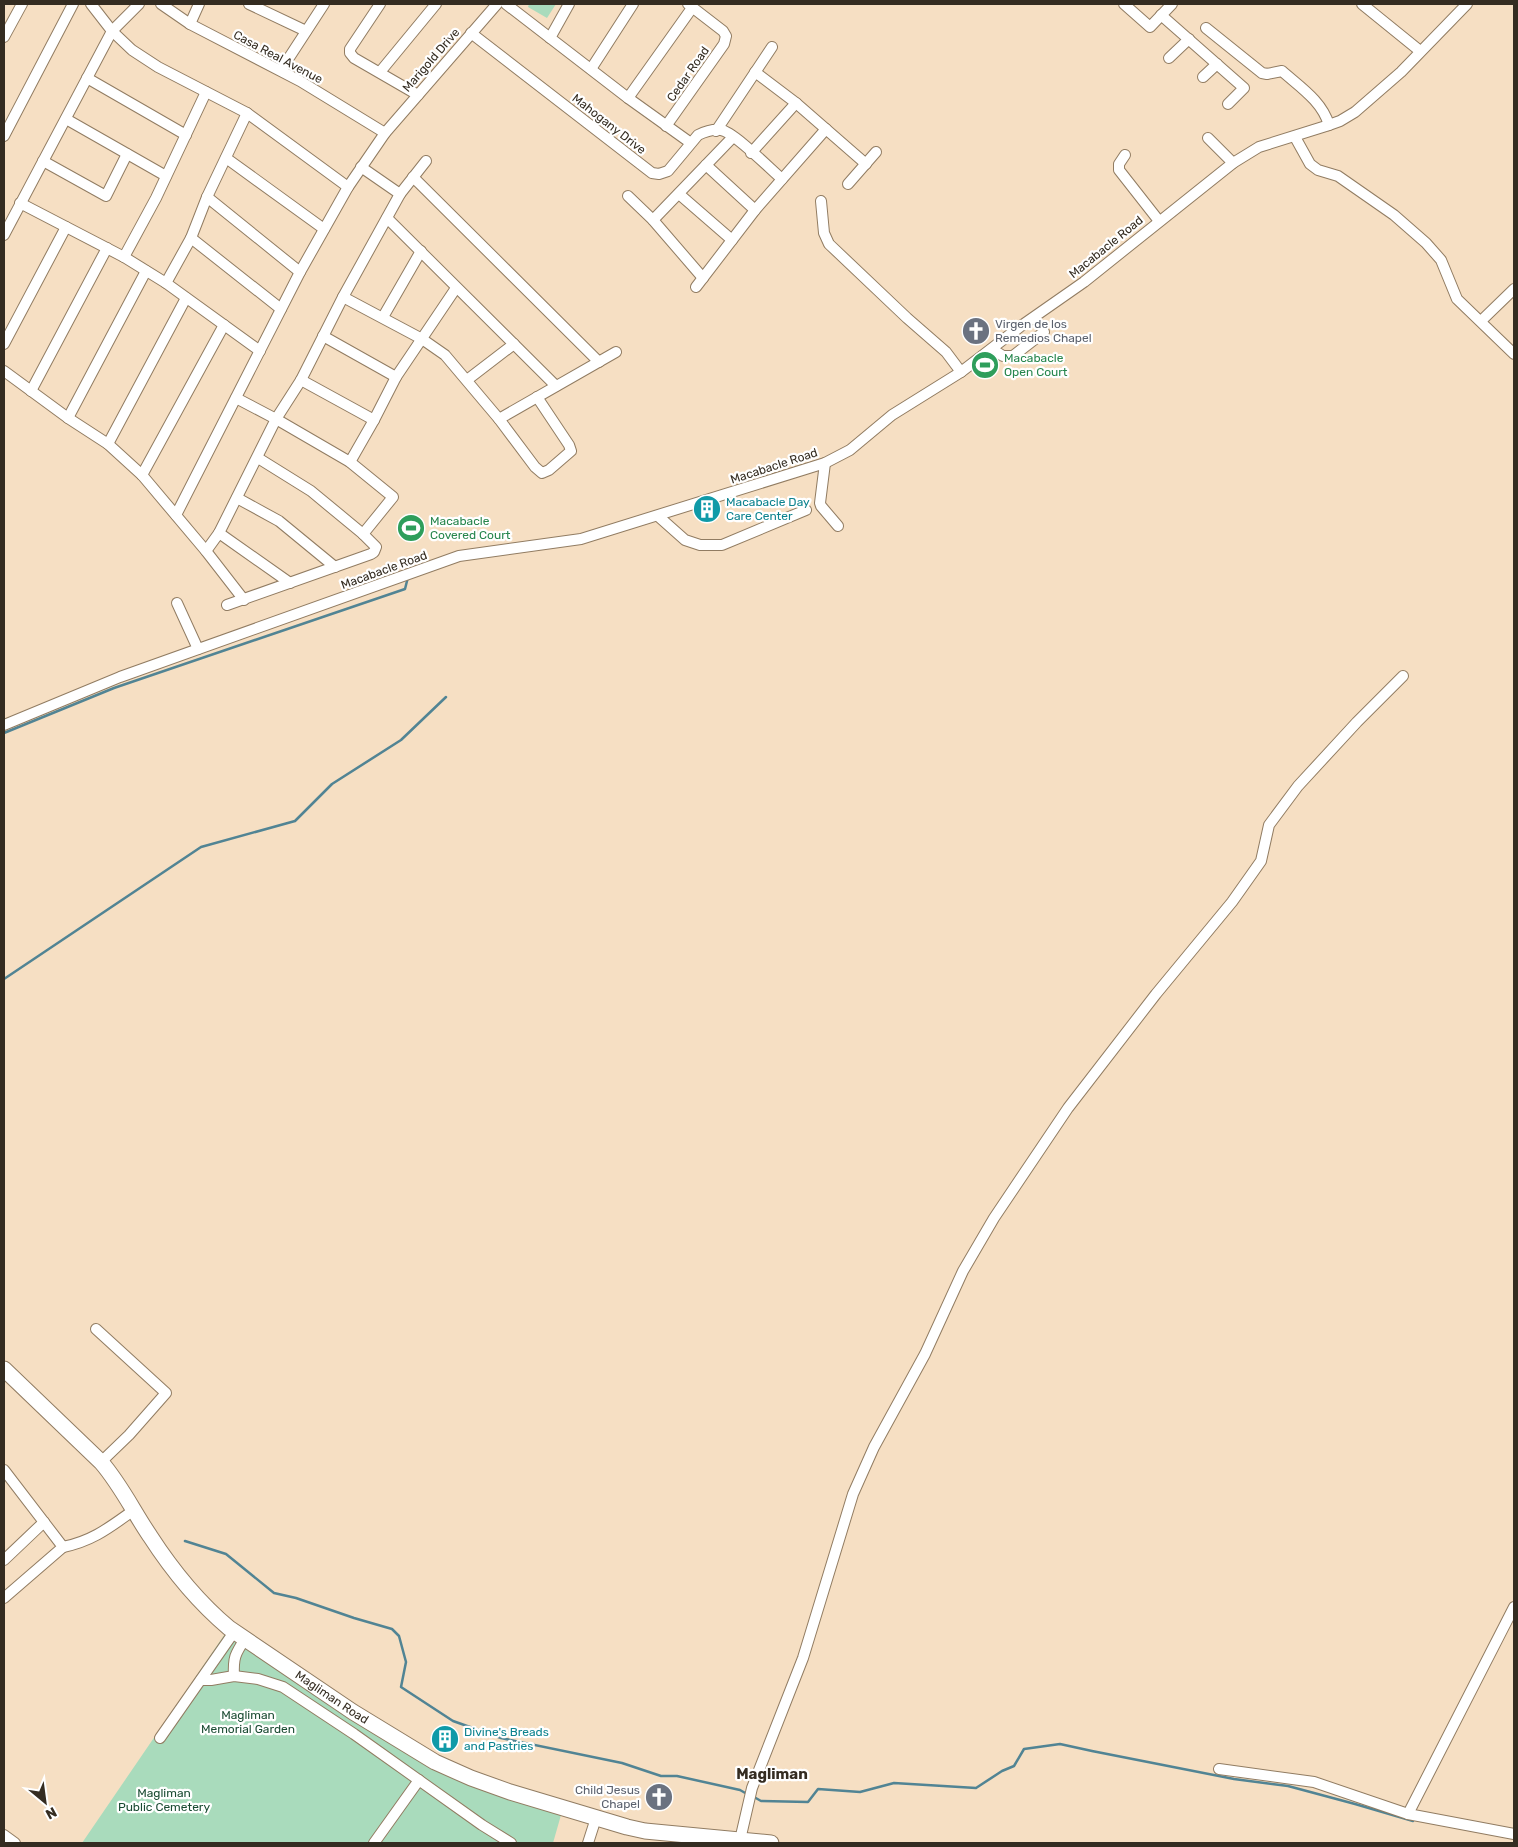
<svg xmlns="http://www.w3.org/2000/svg" width="1518" height="1847" font-family="Rubik,sans-serif">
  <style>
    .green { fill: #a9dbbc }
    .lines { fill: none; stroke-linecap: round; stroke-linejoin: round }
    .stream { stroke: #518494; stroke-width: 2.5 }
    .street-casing { stroke: #917c62; stroke-width: 12 }
    .secondary-casing { stroke: #917c62; stroke-width: 17 }
    .street { stroke: #fff; stroke-width: 10 }
    .secondary { stroke: #fff; stroke-width: 15 }
    .labels { text-anchor: middle; stroke-width: 4.5; stroke-linejoin: round; paint-order: stroke }
    .street-label { font-size: 12px; fill: #342c21; stroke: #fff }
    .worship-label { font-size: 12px; fill: #5b616d; stroke: #fff; text-anchor: start }
    .leisure-label { font-size: 12px; fill: #27864d; stroke: #fff; text-anchor: start }
    .culture-label { font-size: 12px; fill: #0d838f; stroke: #fff; text-anchor: start }
    .park-label { font-size: 12px; fill: #1a4b32; stroke: #fff }
    .quarter-label { font-size: 15px; font-weight: bold; fill: #342c21; stroke: #fff }
  </style>
  <rect width="100%" height="100%" fill="#f6dfc3"/>
  <g class="green">
    <path d="M529 4H556L547 18 528 7Z"/>
    <path d="M993 352 999 363 977 377 970 367Z"/>
    <path d="M229 1628 435 1762 563 1808 553 1843H82Z"/>
  </g>
  <g class="lines">
    <g class="stream">
      <path d="M4 733 114 688 405 589 408 577"/>
      <path d="M4 979 201 847 295 821 332 784 401 740 446 697"/>
      <path d="M185 1541 226 1554 274 1593 296 1598 354 1618 392 1629 399 1636 406 1662 401 1687 453 1721 501 1738 622 1763 661 1776H677L740 1790 747 1794"/>
      <path d="M754 1797 761 1801 808 1802 818 1789 860 1792 894 1783 976 1788 1002 1771 1014 1766 1024 1749 1060 1744 1092 1751 1234 1779 1288 1786 1355 1804 1413 1821"/>
    </g>
    <defs>
      <g id="street">
        <path d="M91 4 112 31 132 50 158 67 247 113 348 187"/>
        <path d="M161 4 190 24 300 81 385 133"/>
        <path d="M249 4 306 31"/>
        <path d="M380 4 350 49V53L354 58 418 95"/>
        <path d="M506 4 628 98 688 141"/>
        <path d="M1124 4 1150 27 1172 4"/>
        <path d="M1362 4 1420 51"/>
        <path d="M1161 15 1244 88 1228 104"/>
        <path d="M190 24 199 4"/>
        <path d="M1206 28 1262 73 1267 74 1282 71C1300 87 1322 101 1329 125"/>
        <path d="M471 33 652 173 659 174 668 171 698 135C704 132 713 129 721 130 734 132 770 169 782 179"/>
        <path d="M4 37 22 4"/>
        <path d="M550 38 569 4"/>
        <path d="M1169 58 1189 39"/>
        <path d="M591 69 633 4"/>
        <path d="M281 70 324 4"/>
        <path d="M380 72 436 4"/>
        <path d="M755 72 796 103 866 164"/>
        <path d="M1203 77 1217 64"/>
        <path d="M87 78 186 135"/>
        <path d="M628 98 692 8"/>
        <path d="M66 119 166 176"/>
        <path d="M666 126 724 44 726 36 723 31 688 4"/>
        <path d="M716 131 772 47"/>
        <path d="M4 136 73 4"/>
        <path d="M1295 137 1310 164 1318 170 1338 176 1394 215 1426 243 1441 260 1457 299 1514 354"/>
        <path d="M1208 138 1233 163"/>
        <path d="M751 153 796 103"/>
        <path d="M1125 155 1119 164V170L1159 221"/>
        <path d="M226 158 324 229"/>
        <path d="M43 161 106 196 127 154"/>
        <path d="M706 165 755 210"/>
        <path d="M413 177 599 362"/>
        <path d="M848 184 876 152"/>
        <path d="M400 194 426 161"/>
        <path d="M679 194 732 240"/>
        <path d="M628 196 653 220 703 278"/>
        <path d="M207 197 300 272"/>
        <path d="M821 201 824 233 829 244 907 318 946 352 961 372"/>
        <path d="M20 203 124 257 166 283 260 351"/>
        <path d="M387 218 556 386"/>
        <path d="M653 220 733 137"/>
        <path d="M4 235 112 31 139 4"/>
        <path d="M191 238 281 309"/>
        <path d="M124 257 156 198 206 92"/>
        <path d="M166 283 191 238 207 197 247 113"/>
        <path d="M696 287 755 210 826 129"/>
        <path d="M343 297 422 339 445 355 499 419 535 467 542 473 549 470 571 451 569 445 537 397"/>
        <path d="M383 317 421 251"/>
        <path d="M1481 321 1514 289"/>
        <path d="M323 336 396 377"/>
        <path d="M4 344 66 227"/>
        <path d="M992 349 1003 356H1013L1044 332"/>
        <path d="M4 371 68 418 108 444 142 475 206 551 244 600"/>
        <path d="M301 380 374 420"/>
        <path d="M467 380 514 344"/>
        <path d="M31 391 107 248"/>
        <path d="M236 398 276 419 350 462 393 497 363 534"/>
        <path d="M68 418 146 271"/>
        <path d="M499 419 616 352"/>
        <path d="M108 444 186 298"/>
        <path d="M350 462 374 420 396 377 456 288"/>
        <path d="M825 463 820 503 821 506 838 526"/>
        <path d="M142 475 224 325"/>
        <path d="M237 498 279 521 335 567"/>
        <path d="M176 515 300 272 348 187 385 133 497 4"/>
        <path d="M658 516 685 540 700 545H722L806 510"/>
        <path d="M219 533 290 583"/>
        <path d="M206 551 219 533 276 419 301 380 343 297 400 194 361 167"/>
        <path d="M177 603 198 649"/>
        <path d="M227 605 371 554 374 552 376 547 363 534 311 491 258 458"/>
        <path d="M4 725 120 677 459 556 581 539 825 463 850 450 892 415 961 372 1021 326 1084 282 1233 163 1259 147 1326 126 1340 121 1355 112 1401 72 1467 4"/>
        <path d="M96 1329 166 1393 129 1435 101 1462"/>
        <path d="M4 1470 63 1547 4 1598"/>
        <path d="M63 1547C93 1541 110 1527 134 1510"/>
        <path d="M4 1560 44 1522"/>
        <path d="M234 1676C233 1658 235 1654 245 1639"/>
        <path d="M201 1680H211L234 1676 258 1679 283 1687 354 1734 482 1825 511 1843"/>
        <path d="M160 1738 234 1632"/>
        <path d="M1219 1769 1314 1782 1408 1814 1514 1834"/>
        <path d="M1408 1814 1514 1607"/>
        <path d="M4 1835 15 1843"/>
        <path d="M740 1840 752 1788 803 1658 853 1494 874 1447 925 1354 963 1271 994 1218 1068 1108 1156 994 1232 902 1261 861 1269 825 1298 786 1357 722 1403 676"/>
        <path d="M374 1843 419 1780"/>
        <path d="M588 1843 596 1818"/>
      </g>
      <g id="secondary">
        <path id="s1" d="M4 1369 101 1462C121 1485 133 1511 150 1536 172 1570 198 1602 229 1628L353 1712 435 1762 471 1778 510 1792 627 1827 645 1831 771 1843"/>
      </g>
    </defs>
    <use href="#street" class="street-casing"/>
    <use href="#secondary" class="secondary-casing"/>
    <use href="#street" class="street"/>
    <use href="#secondary" class="secondary"/>
  </g>
  <defs>
    <symbol id="church-disc" viewBox="-11 -11 22 22"><circle r="9.5" fill="#6b7280" stroke="#fff"/><path d="M-1.2-6h2.4v3.5h3.3v2.4h-3.3V6h-2.4V-.1h-3.3v-2.4h3.3Z" fill="#fff"/></symbol>
    <symbol id="stadium-disc" viewBox="-11 -11 22 22"><circle r="9.5" fill="#2e9e5b" stroke="#fff"/><path d="M0-5a6.5 5 0 1 0 0 10a6.5 5 0 1 0 0-10ZM-3.5-1.8h7v3.6h-7Z" fill="#fff"/></symbol>
    <symbol id="building-disc" viewBox="-11 -11 22 22"><circle r="9.5" fill="#0f9aa8" stroke="#fff"/><path d="M-4-6H4V6H1V3H-1V6H-4ZM-2.5-4.3h1.7v1.8h-1.7ZM.8-4.3h1.7v1.8H.8ZM-2.5-1h1.7V.8h-1.7ZM.8-1h1.7V.8H.8Z" fill="#fff"/></symbol>
  </defs>
  <g fill-rule="evenodd">
    <use href="#church-disc" x="960" y="315" width="32" height="32"/>
    <use href="#stadium-disc" x="969" y="349" width="32" height="32"/>
    <use href="#building-disc" x="691" y="493" width="32" height="32"/>
    <use href="#stadium-disc" x="395" y="512" width="32" height="32"/>
    <use href="#building-disc" x="429" y="1723" width="32" height="32"/>
    <use href="#church-disc" x="643" y="1781" width="32" height="32"/>
  </g>
  <g class="labels">
    <g class="street-label">
      <text transform="translate(278 57) rotate(28)" y="4">Casa Real Avenue</text>
      <text transform="translate(431 60) rotate(-49)" y="4">Marigold Drive</text>
      <text transform="translate(688 74) rotate(-55)" y="4">Cedar Road</text>
      <text transform="translate(609 124) rotate(38)" y="4">Mahogany Drive</text>
      <text transform="translate(1106 247) rotate(-39)" y="4">Macabacle Road</text>
      <text transform="translate(774 466) rotate(-18)" y="4">Macabacle Road</text>
      <text transform="translate(384 570) rotate(-20)" y="4">Macabacle Road</text>
      <text dy="4" stroke="none"><textPath href="#s1" startOffset="469">Magliman Road</textPath></text>
    </g>
    <g class="worship-label">
      <text x="995" y="328">Virgen de los<tspan x="995" dy="14">Remedios Chapel</tspan></text>
      <text x="640" y="1794" text-anchor="end">Child Jesus<tspan x="640" dy="14">Chapel</tspan></text>
    </g>
    <g class="leisure-label">
      <text x="1004" y="362">Macabacle<tspan x="1004" dy="14">Open Court</tspan></text>
      <text x="430" y="525">Macabacle<tspan x="430" dy="14">Covered Court</tspan></text>
    </g>
    <g class="culture-label">
      <text x="726" y="506">Macabacle Day<tspan x="726" dy="14">Care Center</tspan></text>
      <text x="464" y="1736">Divine's Breads<tspan x="464" dy="14">and Pastries</tspan></text>
    </g>
    <g class="park-label">
      <text x="248" y="1719">Magliman<tspan x="248" dy="14">Memorial Garden</tspan></text>
      <text x="164" y="1797">Magliman<tspan x="164" dy="14">Public Cemetery</tspan></text>
    </g>
    <g class="quarter-label">
      <text x="772" y="1779">Magliman</text>
    </g>
  </g>
  <rect width="1518" height="1847" fill="none" stroke="#342c21" stroke-width="10"/>
  <g transform="translate(45 1802) rotate(151)" stroke="#ffffff" stroke-width="4" paint-order="stroke">
  <path d="M0-4L9 19L0 12L-9 19Z" fill="#342c21"/>
  <text y="-8" font-size="14" font-weight="bold" text-anchor="middle" fill="#342c21">N</text>
  </g>
</svg>
